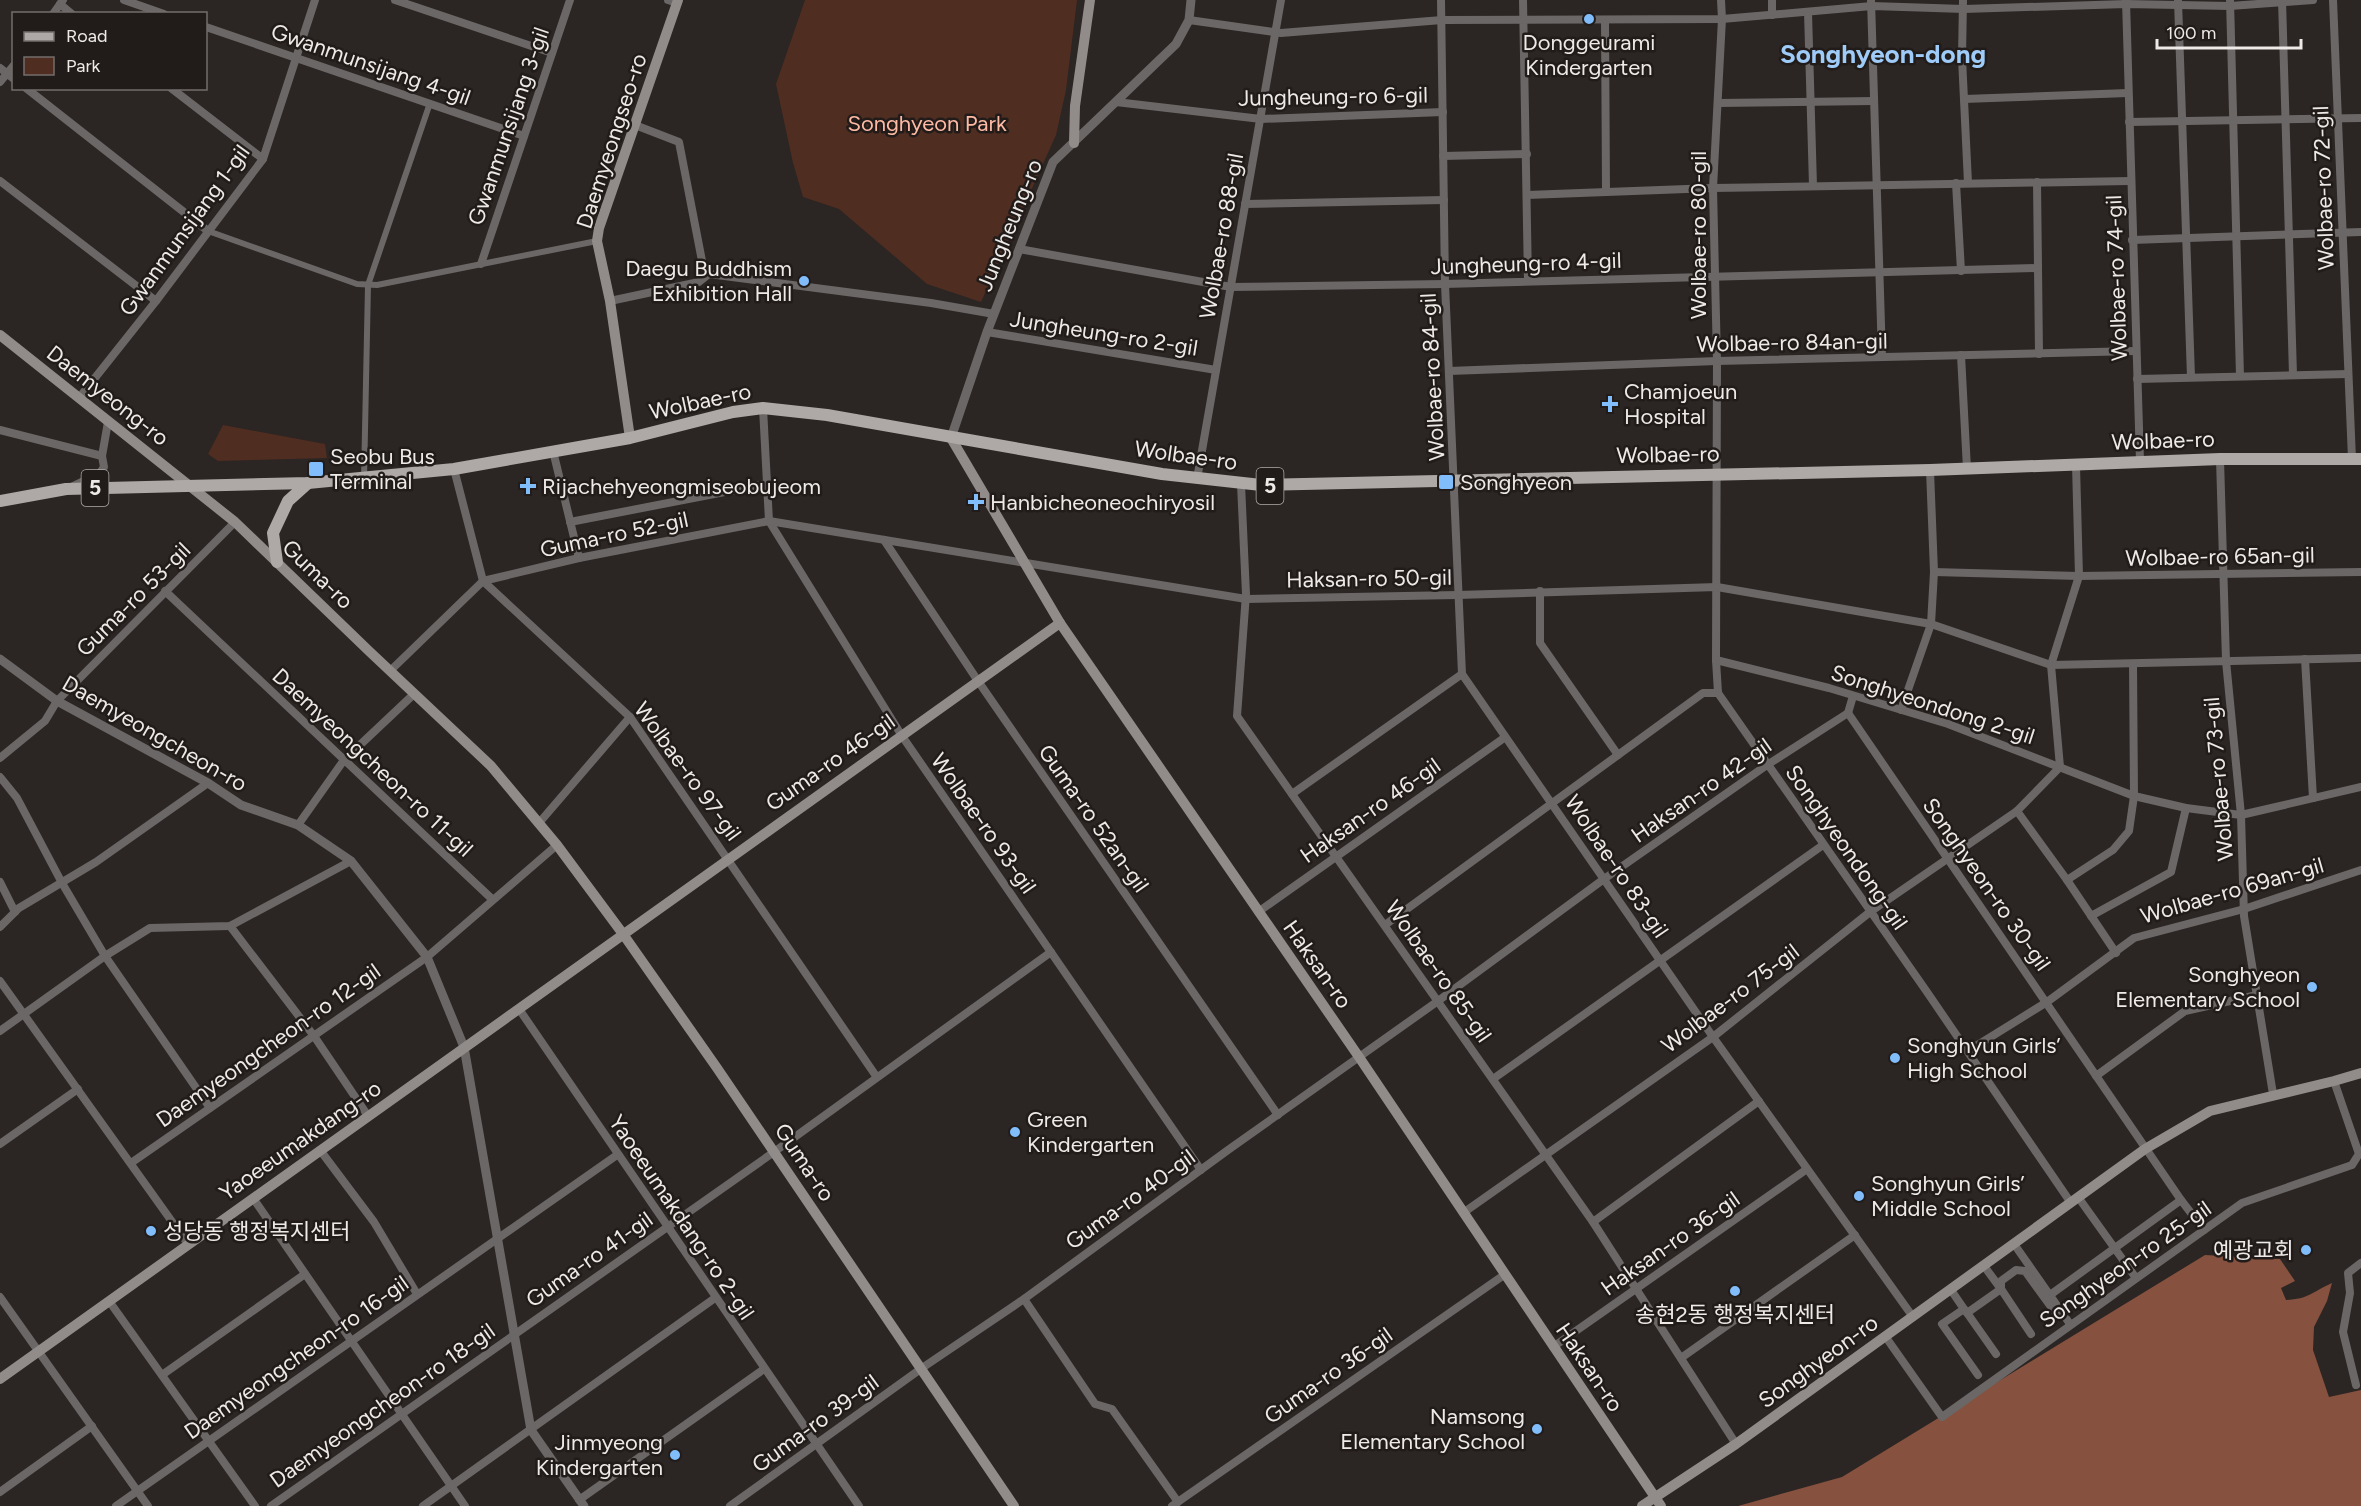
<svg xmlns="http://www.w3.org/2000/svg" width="2361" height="1506" font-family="Figtree,'Noto Sans KR',sans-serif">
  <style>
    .green { fill: #502d21 }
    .forest { fill: #86513e }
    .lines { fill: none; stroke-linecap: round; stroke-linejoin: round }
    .pedestrian { stroke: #6a6766; stroke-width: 6 }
    .minor { stroke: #6a6766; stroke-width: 8 }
    .tertiary { stroke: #6a6766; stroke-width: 9 }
    .secondary { stroke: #918c8a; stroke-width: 10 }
    .primary { stroke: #aea8a6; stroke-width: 12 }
    .poi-dot { fill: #80bdfa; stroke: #211c1a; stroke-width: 2 }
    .labels { text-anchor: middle; stroke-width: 5; stroke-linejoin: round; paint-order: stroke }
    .shield { fill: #211c1a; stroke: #b0acaa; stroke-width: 1.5 }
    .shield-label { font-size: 21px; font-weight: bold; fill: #edeae8 }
    .poi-label { font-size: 22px; fill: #edeae8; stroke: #211c1a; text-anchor: start }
    .street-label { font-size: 22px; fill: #edeae8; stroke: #211c1a }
    .park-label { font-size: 22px; fill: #ffbaa3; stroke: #211c1a }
    .quarter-label { font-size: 26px; font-weight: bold; fill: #9ecbf8; stroke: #211c1a }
  </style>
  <rect width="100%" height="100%" fill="#2b2523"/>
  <g class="green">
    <path d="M805 0H1077L1066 90 1056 135 981 302 927 284 839 209 803 197 793 163 776 84Z"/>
    <path d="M223 425 325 444 327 458 218 461 208 454Z"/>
  </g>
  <path class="forest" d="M2205 1255 2280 1259 2295 1281 2281 1288 2286 1300C2309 1299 2312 1292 2332 1283L2327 1301 2314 1327 2313 1350 2329 1397 2361 1390V1506H1738L1842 1477Z"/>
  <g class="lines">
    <g class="pedestrian">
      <path d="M208 231 357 284 377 285 597 241"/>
      <path d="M364 479 368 285 430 103"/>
    </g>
    <g class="minor">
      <path d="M124 0 164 14"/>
      <path d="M395 0 552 53"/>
      <path d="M668 0 677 3"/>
      <path d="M1441 0 1445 284 1462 674 1713 1037 1913 1317"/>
      <path d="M1523 0 1528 281"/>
      <path d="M1721 0 1722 19 1713 188 1717 361 1716 660 1718 693 1927 992 2071 1203"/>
      <path d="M1772 0V15"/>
      <path d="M1871 0 1882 357"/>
      <path d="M1963 0 1962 58 1968 183"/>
      <path d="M2230 0 2240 376"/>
      <path d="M2282 0 2293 375"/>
      <path d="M2333 0 2352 459"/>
      <path d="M2126 1 2140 461"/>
      <path d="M2178 1 2191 377"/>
      <path d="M60 4 72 14"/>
      <path d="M1808 12 1813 186"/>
      <path d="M53 14 63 0"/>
      <path d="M1189 20 1281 33 1442 20 1722 19 1872 6 1964 9 2126 4 2230 6 2313 0"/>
      <path d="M1605 20 1606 192"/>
      <path d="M206 27 524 136"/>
      <path d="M0 68 14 79"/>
      <path d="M0 82 14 65"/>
      <path d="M26 88 208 231"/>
      <path d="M171 88 263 159"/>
      <path d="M1964 99 2128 93"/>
      <path d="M1116 102 1261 119 1443 112"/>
      <path d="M1718 103 1874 101"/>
      <path d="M2129 122 2361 118"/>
      <path d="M635 125 679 142 703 266 709 274"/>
      <path d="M1443 156 1527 154"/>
      <path d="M0 181 156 301"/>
      <path d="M2037 182 2039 354"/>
      <path d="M1956 183 1961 271"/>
      <path d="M1527 195 1713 188 2130 181"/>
      <path d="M1245 204 1444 200"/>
      <path d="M2132 240 2361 232"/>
      <path d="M1019 249 1231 287 1445 284 2038 268"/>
      <path d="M481 264 570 0"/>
      <path d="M709 274 931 303 994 314"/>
      <path d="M610 301 699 282 709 274"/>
      <path d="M987 332 1216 370"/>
      <path d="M1961 355 1967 469"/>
      <path d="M1449 371 1717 361 2136 351"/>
      <path d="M2137 379 2348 374"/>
      <path d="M79 398 156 301 263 159 315 0"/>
      <path d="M763 408 769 521 902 736 1201 1170"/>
      <path d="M0 430 102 456"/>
      <path d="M553 451 579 558"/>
      <path d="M2220 459 2226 661 2241 815 2244 916 2273 1094"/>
      <path d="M454 469 483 581 630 717 876 1076"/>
      <path d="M1197 479 1281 0"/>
      <path d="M1241 484 1246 594 1237 716 1593 1222 1736 1444"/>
      <path d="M71 487 100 473 104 467 102 456 108 422"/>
      <path d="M570 522 766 484"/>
      <path d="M884 540 978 681 1278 1115"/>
      <path d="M1934 572 2079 576 2361 572"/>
      <path d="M165 591 492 899"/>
      <path d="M1540 591V643L1618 755"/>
      <path d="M2305 659 2313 798"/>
      <path d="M1716 660 1829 688 1948 724 2134 796 2186 808 2241 815 2361 787"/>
      <path d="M390 671 483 581 579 558 769 521 1246 599 1457 595 1717 587 1931 624 2051 665 2361 658"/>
      <path d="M1901 710 1931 624 1934 572 1930 470"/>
      <path d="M1848 713 2181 1200"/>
      <path d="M0 758 45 721 57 701 235 522"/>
      <path d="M0 777 17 798 62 883 105 956 210 1108"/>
      <path d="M1292 794 1462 674"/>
      <path d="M2017 811 2067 880 2116 953"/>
      <path d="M539 823 630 717"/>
      <path d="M298 825 344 760 414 694"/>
      <path d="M2067 880 2113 850 2129 831 2134 796 2133 664"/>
      <path d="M0 882 15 912"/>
      <path d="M1258 912 1504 738"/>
      <path d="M2091 916 2171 872 2186 808"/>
      <path d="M1385 925 1703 693H1718"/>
      <path d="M230 926 314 1036 368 1116"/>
      <path d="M0 927 19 908 96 862 208 783"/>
      <path d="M0 981 188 1244"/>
      <path d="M519 1009 859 1506"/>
      <path d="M0 1031 105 956 150 928 230 926 351 861"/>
      <path d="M1968 1051 2047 1002 2134 938 2244 909 2361 870"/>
      <path d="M2096 1076 2185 1011 2257 995"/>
      <path d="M1493 1079 1823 845"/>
      <path d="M0 1144 78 1089"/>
      <path d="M320 1150 374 1222 417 1294"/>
      <path d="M131 1163 427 957 557 845"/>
      <path d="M2078 1197 2136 1278"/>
      <path d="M253 1198 465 1506"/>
      <path d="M1463 1213 1713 1037 1870 912 2017 811 2060 767 2051 665 2079 576 2076 465"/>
      <path d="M1593 1222 1759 1101"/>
      <path d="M2014 1244 2070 1324"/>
      <path d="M1951 1290 1964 1309 1942 1324 1978 1375"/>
      <path d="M2050 1295 2181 1200 2204 1230"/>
      <path d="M0 1297 148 1506"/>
      <path d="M1024 1299 1095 1404 1112 1409 1178 1502"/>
      <path d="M109 1301 255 1506"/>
      <path d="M1965 1310 1996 1354"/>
      <path d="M1967 1313 2001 1289 1984 1266"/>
      <path d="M2031 1334 2001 1289V1281L2016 1270 2025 1271 2057 1315"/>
      <path d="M1885 1336 1942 1417 2242 1203 2352 1165 2359 1154 2334 1081"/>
      <path d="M1553 1347 1807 1169"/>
      <path d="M1681 1358 1855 1235"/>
      <path d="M162 1375 305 1274"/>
      <path d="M2356 1385 2343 1332 2350 1293 2348 1273 2361 1263"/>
      <path d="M0 1492 92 1426"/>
      <path d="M579 1500 764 1369"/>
      <path d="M116 1506 617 1155"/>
      <path d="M271 1506 774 1152 1051 952"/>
      <path d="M423 1506 715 1298"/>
      <path d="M730 1506 922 1368 1024 1299 1228 1150 1438 1001 1604 879 1767 765 1848 713 1853 696"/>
      <path d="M1172 1506 1504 1275"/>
    </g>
    <g class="tertiary">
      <path d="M951 438 987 332 1053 162 1176 44 1189 20 1191 0"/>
      <path d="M0 659 57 701 208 783 241 805 298 825 351 861 427 957 464 1047 531 1430 584 1506"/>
    </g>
    <g class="secondary">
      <path d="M1074 143 1075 106 1090 0"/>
      <path d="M0 335 235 522 370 652 491 766 557 845 623 934 717 1068 1014 1506"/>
      <path d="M630 438 610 301 597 241 599 228 678 0"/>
      <path d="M951 438 1060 623 1359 1057 1661 1506"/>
      <path d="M0 1379 1060 623"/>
      <path d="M1642 1506 1736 1444 2145 1149 2210 1111 2334 1081 2361 1073"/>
    </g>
    <g class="primary">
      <path d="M0 501 66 489 308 483 454 469 630 438 733 412 763 408 827 415 1162 474 1261 485 1930 470 2220 459H2361"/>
      <path d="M277 562 273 533 288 501 308 483"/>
    </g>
  </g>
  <g class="poi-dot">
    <circle cx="1589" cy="19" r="6"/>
    <circle cx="804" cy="281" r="6"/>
    <path d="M1607 395h6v6h6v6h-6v6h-6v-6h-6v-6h6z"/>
    <rect x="308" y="461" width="16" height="16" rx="3"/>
    <rect x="1438" y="474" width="16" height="16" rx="3"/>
    <path d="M525 477h6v6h6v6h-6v6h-6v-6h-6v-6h6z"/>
    <path d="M973 493h6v6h6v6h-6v6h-6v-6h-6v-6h6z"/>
    <circle cx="2312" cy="987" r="6"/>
    <circle cx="1895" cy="1058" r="6"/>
    <circle cx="1015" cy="1132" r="6"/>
    <circle cx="1859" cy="1196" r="6"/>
    <circle cx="151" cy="1231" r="6"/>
    <circle cx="2306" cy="1250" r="6"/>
    <circle cx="1735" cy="1291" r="6"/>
    <circle cx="1537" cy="1429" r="6"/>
    <circle cx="675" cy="1455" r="6"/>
  </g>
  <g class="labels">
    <g class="shield">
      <rect x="1256.5" y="468" width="27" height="36" rx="4.5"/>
      <rect x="81.5" y="470" width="27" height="36" rx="4.5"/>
    </g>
    <g class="shield-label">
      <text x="1270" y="493">5</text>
      <text x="95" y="495">5</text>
    </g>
    <g class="poi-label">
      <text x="1589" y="50" text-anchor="middle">Donggeurami<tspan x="1589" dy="25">Kindergarten</tspan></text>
      <text x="792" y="276" text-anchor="end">Daegu Buddhism<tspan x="792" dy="25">Exhibition Hall</tspan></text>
      <text x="1624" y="399">Chamjoeun<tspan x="1624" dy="25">Hospital</tspan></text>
      <text x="330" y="464">Seobu Bus<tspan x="330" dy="25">Terminal</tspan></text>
      <text x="1460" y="490">Songhyeon</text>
      <text x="542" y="494">Rijachehyeongmiseobujeom</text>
      <text x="990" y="510">Hanbicheoneochiryosil</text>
      <text x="2300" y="982" text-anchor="end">Songhyeon<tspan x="2300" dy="25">Elementary School</tspan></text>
      <text x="1907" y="1053">Songhyun Girls’<tspan x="1907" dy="25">High School</tspan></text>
      <text x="1027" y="1127">Green<tspan x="1027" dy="25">Kindergarten</tspan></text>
      <text x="1871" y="1191">Songhyun Girls’<tspan x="1871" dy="25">Middle School</tspan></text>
      <text x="163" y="1239">성당동 행정복지센터</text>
      <text x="2294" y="1258" text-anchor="end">예광교회</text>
      <text x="1735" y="1322" text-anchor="middle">송현2동 행정복지센터</text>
      <text x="1525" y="1424" text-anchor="end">Namsong<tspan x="1525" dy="25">Elementary School</tspan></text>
      <text x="663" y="1450" text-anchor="end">Jinmyeong<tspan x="663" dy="25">Kindergarten</tspan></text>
    </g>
    <g class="street-label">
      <text transform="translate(371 64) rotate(19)" y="8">Gwanmunsijang 4-gil</text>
      <text transform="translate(1333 96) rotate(-1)" y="8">Jungheung-ro 6-gil</text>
      <text transform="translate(508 126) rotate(-71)" y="8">Gwanmunsijang 3-gil</text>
      <text transform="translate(611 141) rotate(-72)" y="8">Daemyeongseo-ro</text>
      <text transform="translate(2323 188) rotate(-92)" y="8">Wolbae-ro 72-gil</text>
      <text transform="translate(1009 225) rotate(-68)" y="8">Jungheung-ro</text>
      <text transform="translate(184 230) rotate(-54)" y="8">Gwanmunsijang 1-gil</text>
      <text transform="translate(1698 235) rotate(-90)" y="8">Wolbae-ro 80-gil</text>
      <text transform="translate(1221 236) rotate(-80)" y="8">Wolbae-ro 88-gil</text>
      <text transform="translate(1526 263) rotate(-2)" y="8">Jungheung-ro 4-gil</text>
      <text transform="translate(2116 278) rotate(-92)" y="8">Wolbae-ro 74-gil</text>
      <text transform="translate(1104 333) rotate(9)" y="8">Jungheung-ro 2-gil</text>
      <text transform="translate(1792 342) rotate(-1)" y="8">Wolbae-ro 84an-gil</text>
      <text transform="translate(1432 377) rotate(-93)" y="8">Wolbae-ro 84-gil</text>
      <text transform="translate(108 395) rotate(38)" y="8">Daemyeong-ro</text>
      <text transform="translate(700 401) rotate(-12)" y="8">Wolbae-ro</text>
      <text transform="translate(2163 440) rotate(-2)" y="8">Wolbae-ro</text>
      <text transform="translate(1668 454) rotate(-1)" y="8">Wolbae-ro</text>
      <text transform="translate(1186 455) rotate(8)" y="8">Wolbae-ro</text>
      <text transform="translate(614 534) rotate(-12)" y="8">Guma-ro 52-gil</text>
      <text transform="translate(2220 556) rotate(-1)" y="8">Wolbae-ro 65an-gil</text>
      <text transform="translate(318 574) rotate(44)" y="8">Guma-ro</text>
      <text transform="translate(1369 578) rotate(-1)" y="8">Haksan-ro 50-gil</text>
      <text transform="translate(133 599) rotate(-45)" y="8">Guma-ro 53-gil</text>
      <text transform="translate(1933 704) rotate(18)" y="8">Songhyeondong 2-gil</text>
      <text transform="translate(155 733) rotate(30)" y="8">Daemyeongcheon-ro</text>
      <text transform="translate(373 762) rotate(43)" y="8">Daemyeongcheon-ro 11-gil</text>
      <text transform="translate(830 762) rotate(-35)" y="8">Guma-ro 46-gil</text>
      <text transform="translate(688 771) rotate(54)" y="8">Wolbae-ro 97-gil</text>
      <text transform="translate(2218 779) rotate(-95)" y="8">Wolbae-ro 73-gil</text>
      <text transform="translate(1701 790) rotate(-35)" y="8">Haksan-ro 42-gil</text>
      <text transform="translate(1370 810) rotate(-35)" y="8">Haksan-ro 46-gil</text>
      <text transform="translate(1094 818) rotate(55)" y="8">Guma-ro 52an-gil</text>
      <text transform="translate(984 823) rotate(55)" y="8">Wolbae-ro 93-gil</text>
      <text transform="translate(1847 847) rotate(55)" y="8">Songhyeondong-gil</text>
      <text transform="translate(1617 866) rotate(56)" y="8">Wolbae-ro 83-gil</text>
      <text transform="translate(1987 884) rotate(55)" y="8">Songhyeon-ro 30-gil</text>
      <text transform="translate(2232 890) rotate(-16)" y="8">Wolbae-ro 69an-gil</text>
      <text transform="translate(1318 964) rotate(55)" y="8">Haksan-ro</text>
      <text transform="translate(1439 971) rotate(55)" y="8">Wolbae-ro 85-gil</text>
      <text transform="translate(1730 998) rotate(-37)" y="8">Wolbae-ro 75-gil</text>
      <text transform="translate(268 1045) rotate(-35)" y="8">Daemyeongcheon-ro 12-gil</text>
      <text transform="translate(300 1140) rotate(-35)" y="8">Yaoeeumakdang-ro</text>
      <text transform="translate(805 1162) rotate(56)" y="8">Guma-ro</text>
      <text transform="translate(1130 1199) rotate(-36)" y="8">Guma-ro 40-gil</text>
      <text transform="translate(682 1217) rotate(56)" y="8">Yaoeeumakdang-ro 2-gil</text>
      <text transform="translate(1670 1243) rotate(-35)" y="8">Haksan-ro 36-gil</text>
      <text transform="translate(589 1259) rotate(-35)" y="8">Guma-ro 41-gil</text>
      <text transform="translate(2125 1264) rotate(-35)" y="8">Songhyeon-ro 25-gil</text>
      <text transform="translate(296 1357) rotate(-35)" y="8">Daemyeongcheon-ro 16-gil</text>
      <text transform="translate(1818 1361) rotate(-36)" y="8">Songhyeon-ro</text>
      <text transform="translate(1590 1367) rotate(56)" y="8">Haksan-ro</text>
      <text transform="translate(1328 1375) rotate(-35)" y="8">Guma-ro 36-gil</text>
      <text transform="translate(382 1405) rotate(-35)" y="8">Daemyeongcheon-ro 18-gil</text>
      <text transform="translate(815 1423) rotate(-36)" y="8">Guma-ro 39-gil</text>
    </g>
    <g class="park-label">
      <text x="927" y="131">Songhyeon Park</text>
    </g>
    <g class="quarter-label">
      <text x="1883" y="63">Songhyeon-dong</text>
    </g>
  </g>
  <rect x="12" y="12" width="195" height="78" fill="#211c1a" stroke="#736e6c" stroke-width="1.5"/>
  <rect x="24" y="32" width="30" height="9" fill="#aea8a6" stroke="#736e6c" stroke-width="1.5"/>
  <text x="66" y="42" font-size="18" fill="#edeae8">Road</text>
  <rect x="24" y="57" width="30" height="18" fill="#502d21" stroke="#736e6c" stroke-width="1.5"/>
  <text x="66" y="72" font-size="18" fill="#edeae8">Park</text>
  <path d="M2157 39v9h144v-9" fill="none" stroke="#edeae8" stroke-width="3"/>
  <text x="2166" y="39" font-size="18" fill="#edeae8" stroke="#211c1a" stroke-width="4.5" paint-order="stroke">100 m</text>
</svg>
